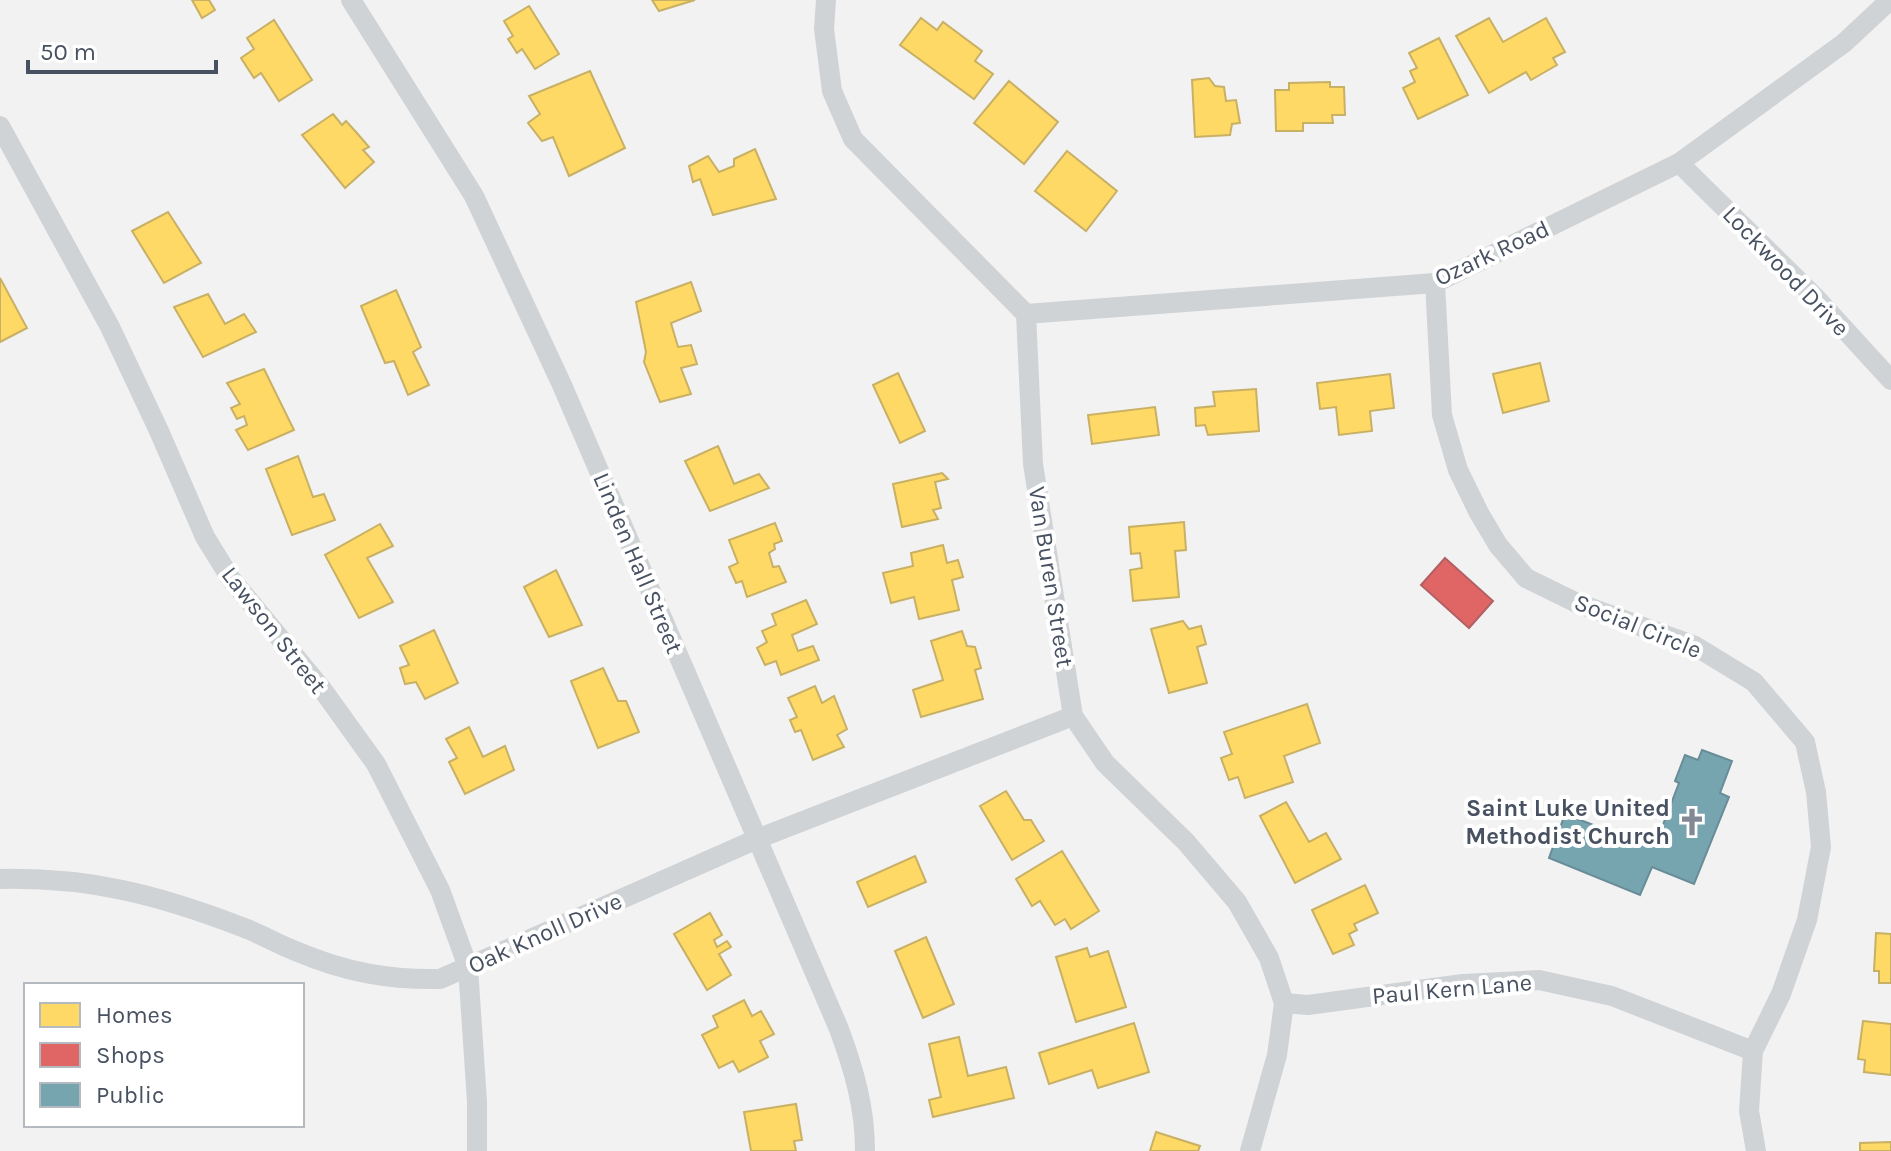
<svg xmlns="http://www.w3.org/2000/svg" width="1891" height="1151" font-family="Karla,sans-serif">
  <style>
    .homes { fill: #ffd966; stroke: #c8b064; stroke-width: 2 }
    .shops { fill: #e06666; stroke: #b26064; stroke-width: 2 }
    .public { fill: #76a5af; stroke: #688c98; stroke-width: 2 }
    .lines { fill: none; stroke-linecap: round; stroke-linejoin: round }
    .street { stroke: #d0d3d6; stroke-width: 20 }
    .labels { text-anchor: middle; stroke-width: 8; stroke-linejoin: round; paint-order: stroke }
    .street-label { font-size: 24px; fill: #475161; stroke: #fff }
    .poi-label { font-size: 24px; font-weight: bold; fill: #475161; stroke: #fff; text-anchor: end }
  </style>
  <rect width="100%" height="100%" fill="#f3f2f2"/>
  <g class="homes">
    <path d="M192 0H209L215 10 202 18Z"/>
    <path d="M652 0H695L659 11Z"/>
    <path d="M529 6 559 54 535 69 522 49 517 53 508 39 513 36 504 21Z"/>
    <path d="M921 18 937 30 943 22 982 51 975 61 993 74 974 99 900 45Z"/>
    <path d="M1489 18 1503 42 1546 18 1565 52 1553 58 1557 65 1531 80 1526 72 1489 93 1456 36Z"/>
    <path d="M274 20 312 80 279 101 261 73 254 78 241 58 254 49 247 38Z"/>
    <path d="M1439 38 1468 95 1418 119 1403 88 1415 82 1410 71 1417 68 1409 53Z"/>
    <path d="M590 71 625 148 569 176 553 137 542 141 528 123 540 114 529 96Z"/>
    <path d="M1209 78 1215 86 1224 87 1226 101 1236 100 1240 123 1232 124 1230 135 1195 137 1192 80Z"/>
    <path d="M1009 81 1058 122 1024 164 974 123Z"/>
    <path d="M1330 82V87H1344L1345 115H1332L1333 123H1303V131H1276L1275 90H1289V83Z"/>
    <path d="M333 114 342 125 346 121 356 132 369 147 363 150 374 162 345 188 302 135Z"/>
    <path d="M755 149 776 199 713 215 700 179 693 182 689 166 708 156 719 172 734 166V159Z"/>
    <path d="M1067 151 1117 191 1086 231 1035 191Z"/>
    <path d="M168 212 201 263 164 283 132 231Z"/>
    <path d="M0 278 27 328 0 342Z"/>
    <path d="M691 282 701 311 671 323 678 347 691 345 697 364 681 368 691 394 660 402 644 362 646 352 636 302Z"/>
    <path d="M396 290 421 347 413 352 429 385 408 395 394 361 385 363 361 306Z"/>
    <path d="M208 294 225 324 244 314 256 332 203 357 174 307Z"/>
    <path d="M1540 363 1549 401 1503 413 1493 374Z"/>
    <path d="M264 369 294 430 248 450 236 430 247 425 244 416 237 419 231 408 240 404 227 383Z"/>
    <path d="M898 373 925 431 900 443 873 385Z"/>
    <path d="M1390 374 1394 408 1370 411 1372 431 1339 435 1336 407 1320 409 1317 383Z"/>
    <path d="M1256 389 1259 431 1208 435 1205 425 1196 426 1195 408 1215 406 1213 392Z"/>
    <path d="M1155 407 1159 435 1092 444 1088 415Z"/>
    <path d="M718 446 734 484 759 474 769 488 710 511 685 461Z"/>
    <path d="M298 456 313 497 324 494 335 520 292 535 266 469Z"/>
    <path d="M942 473 948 479 935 482 941 508 933 510 938 519 902 527 893 484Z"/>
    <path d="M1184 522 1186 550 1175 551 1179 597 1133 601 1130 570 1142 568 1140 553 1131 554 1129 527Z"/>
    <path d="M775 523 782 541 774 544 775 549 769 553 773 567 779 566 786 582 747 597 742 581 736 583 729 567 738 563 729 540Z"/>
    <path d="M380 524 393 546 367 558 393 602 359 618 325 555Z"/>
    <path d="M943 545 947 563 958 560 963 577 952 580 959 610 919 619 914 597 891 603 883 573 913 566 911 553Z"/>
    <path d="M556 570 582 625 549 637 524 587Z"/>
    <path d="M806 600 817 624 792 635 798 651 813 646 819 660 781 675 776 661 765 665 757 648 767 642 762 631 776 625 772 614Z"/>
    <path d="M1183 621 1189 629 1201 626 1206 644 1197 647 1207 683 1169 693 1151 629Z"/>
    <path d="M434 630 458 683 425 699 416 682 405 684 400 668 409 665 400 646Z"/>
    <path d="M962 631 967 646 975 647 981 668 975 670 983 699 921 717 913 690 943 680 931 641Z"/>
    <path d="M603 668 618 701H626L639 732 598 748 571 681Z"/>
    <path d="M815 686 822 703 834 696 847 729 837 735 844 747 813 760 801 730 795 732 790 720 797 717 788 698Z"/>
    <path d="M1307 704 1320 743 1284 756 1293 782 1245 798 1238 777 1229 780 1221 758 1232 754 1224 732Z"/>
    <path d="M469 727 483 757 505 746 514 770 465 794 449 762 457 758 446 739Z"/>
    <path d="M1006 791 1024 820H1031L1044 841 1012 860 980 806Z"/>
    <path d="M1286 802 1309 842 1326 833 1341 859 1295 883 1260 816Z"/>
    <path d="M1062 851 1099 911 1071 929 1065 919 1055 925 1040 901 1032 906 1016 879Z"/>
    <path d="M915 856 926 882 868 907 857 882Z"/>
    <path d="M1365 885 1378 913 1354 924 1357 930 1349 934 1354 945 1333 954 1312 910Z"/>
    <path d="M710 913 722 935 714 940 717 947 727 941 731 947 719 954 731 975 707 990 674 934Z"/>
    <path d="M1876 933 1891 934V983H1879V971H1874Z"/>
    <path d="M926 937 954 1004 923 1018 895 951Z"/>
    <path d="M1087 948 1090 957 1108 951 1126 1007 1076 1022 1056 957Z"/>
    <path d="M744 1000 752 1016 761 1011 774 1034 760 1041 768 1057 739 1072 733 1061 719 1068 702 1035 718 1027 713 1016Z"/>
    <path d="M1863 1021 1891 1024V1075L1864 1072 1865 1060 1858 1059Z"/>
    <path d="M1134 1023 1149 1072 1098 1088 1092 1070 1049 1084 1039 1053Z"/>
    <path d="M959 1037 968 1076 1006 1067 1014 1098 933 1117 929 1100 941 1097 929 1044Z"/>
    <path d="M796 1104 802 1140 794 1141 796 1151H751L744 1112Z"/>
    <path d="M1156 1132 1200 1146 1198 1151H1150Z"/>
    <path d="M1891 1142V1151H1860V1143Z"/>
  </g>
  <path class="shops" d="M1445 558 1493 601 1469 628 1421 585Z"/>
  <path class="public" d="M1702 750 1732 761 1720 793 1729 797 1694 884 1652 867 1640 895 1549 858 1565 814 1640 843 1645 830 1659 835 1679 783 1675 781 1685 755 1698 760Z"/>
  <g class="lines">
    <g class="street">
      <path d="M351 0 474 196 562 385 839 1029C854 1070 865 1107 865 1151"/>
      <path d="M826 0 824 29 832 91 853 139 1026 314 1033 464 1073 716 1105 763 1186 842 1237 902 1269 958 1284 1003 1277 1055 1250 1151"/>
      <path d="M0 126 110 327 159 431 205 537 231 579 322 689 376 764 440 890 468 967 477 1102V1151"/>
      <path d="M1679 163 1815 297 1891 380"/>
      <path d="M1435 283 1442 415 1458 470 1479 513 1498 545 1526 578 1577 603 1695 646 1754 682 1805 742 1816 792 1821 847 1807 920 1781 994 1753 1051 1749 1111 1756 1151"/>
      <path d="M1026 314 1435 283 1679 163 1844 43 1890 0"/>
      <path d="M0 879C90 877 159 895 242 927 261 934 279 945 298 952 345 972 389 980 440 979L757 839 1073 716"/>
      <path d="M1284 1003 1308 1005 1463 984 1539 980 1612 996 1753 1051"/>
    </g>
  </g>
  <defs>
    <symbol id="church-bare" viewBox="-9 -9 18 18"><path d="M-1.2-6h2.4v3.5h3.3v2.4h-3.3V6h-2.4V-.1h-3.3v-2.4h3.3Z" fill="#838994" stroke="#fff" stroke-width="2.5" paint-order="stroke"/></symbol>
  </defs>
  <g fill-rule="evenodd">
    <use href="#church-bare" x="1672" y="802" width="40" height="40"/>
  </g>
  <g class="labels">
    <g class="street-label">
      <text transform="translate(1492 253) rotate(-25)" y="8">Ozark Road</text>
      <text transform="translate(1786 271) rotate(46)" y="8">Lockwood Drive</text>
      <text transform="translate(638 563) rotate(67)" y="8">Linden Hall Street</text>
      <text transform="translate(1051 577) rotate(81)" y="8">Van Buren Street</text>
      <text transform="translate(1638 626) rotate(22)" y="8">Social Circle</text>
      <text transform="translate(274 630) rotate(52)" y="8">Lawson Street</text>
      <text transform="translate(545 933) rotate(-24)" y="8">Oak Knoll Drive</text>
      <text transform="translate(1452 989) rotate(-5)" y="8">Paul Kern Lane</text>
    </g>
    <g class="poi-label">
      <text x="1670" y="816">Saint Luke United<tspan x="1670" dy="28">Methodist Church</tspan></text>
    </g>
  </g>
  <rect x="24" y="983" width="280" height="144" fill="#ffffff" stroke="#b5b9c0" stroke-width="2"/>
  <rect x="40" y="1003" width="40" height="24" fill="#ffd966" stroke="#b5b9c0" stroke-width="2"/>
  <text x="96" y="1023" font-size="24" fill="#475161">Homes</text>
  <rect x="40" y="1043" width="40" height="24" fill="#e06666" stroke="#b5b9c0" stroke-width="2"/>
  <text x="96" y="1063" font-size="24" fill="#475161">Shops</text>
  <rect x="40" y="1083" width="40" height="24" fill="#76a5af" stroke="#b5b9c0" stroke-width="2"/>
  <text x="96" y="1103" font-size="24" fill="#475161">Public</text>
  <path d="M28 60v12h188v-12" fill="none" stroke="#475161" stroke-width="4"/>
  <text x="40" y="60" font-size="24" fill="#475161" stroke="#ffffff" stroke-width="6" paint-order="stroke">50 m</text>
</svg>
